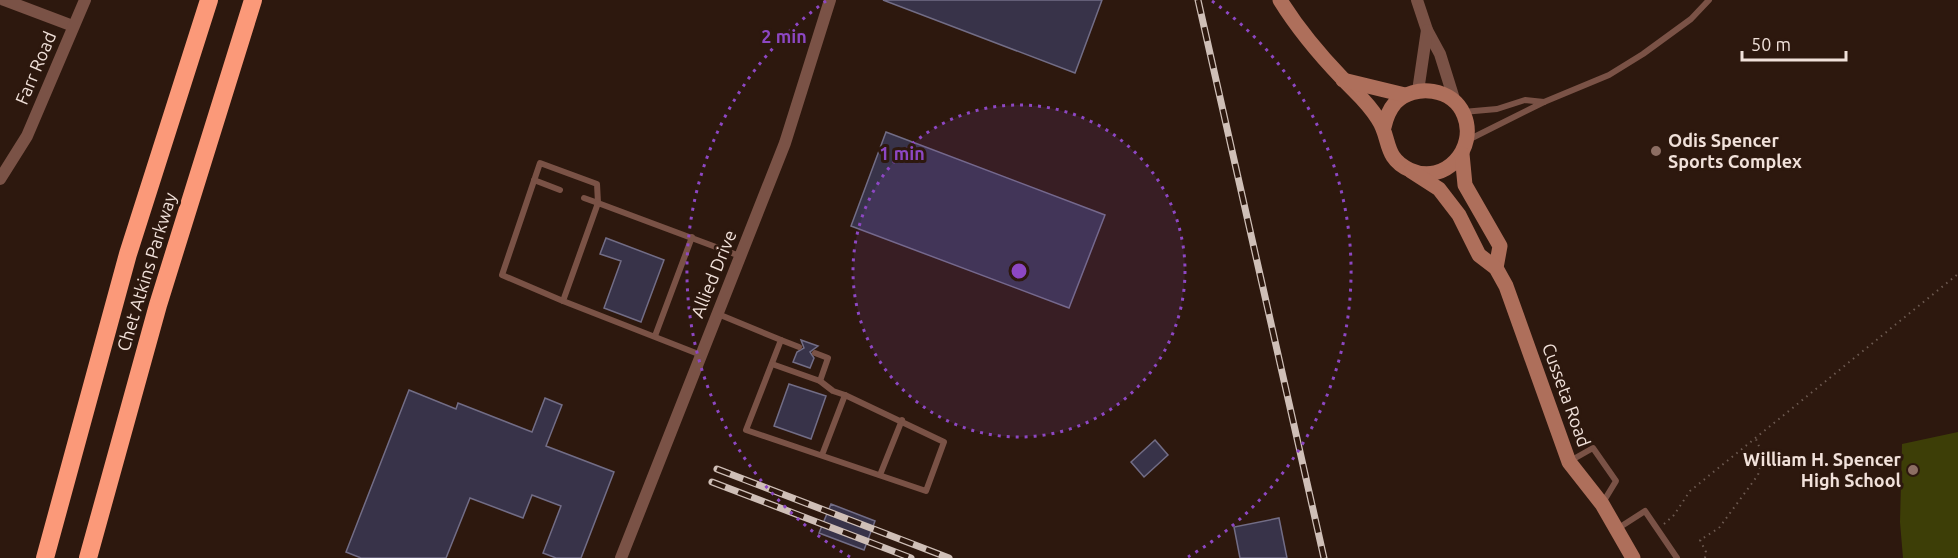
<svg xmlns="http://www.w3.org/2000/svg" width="1958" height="558" font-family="Ubuntu,sans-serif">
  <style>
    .green { fill: #3d3e07 }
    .building { fill: #383349; stroke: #726d86; stroke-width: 1.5 }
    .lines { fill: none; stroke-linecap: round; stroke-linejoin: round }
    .path { stroke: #6d5a51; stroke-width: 2; stroke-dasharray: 1.5 4.5; stroke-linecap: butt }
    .lane { stroke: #7a5246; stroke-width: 6 }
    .street { stroke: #7a5246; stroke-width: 12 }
    .secondary { stroke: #ae6f5b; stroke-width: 15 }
    .highway { stroke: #fb9979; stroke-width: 18 }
    .rail-casing { stroke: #cfbfb7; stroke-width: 7 }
    .rail { stroke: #2d180e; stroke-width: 4.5; stroke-dasharray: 14; stroke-linecap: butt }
    .ring { fill: none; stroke: #8d47c3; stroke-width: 3; stroke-dasharray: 3 6 }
    .education-dot { fill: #8d6e63; stroke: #2d180e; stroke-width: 2 }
    .labels { text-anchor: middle; stroke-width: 6; stroke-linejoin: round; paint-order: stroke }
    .street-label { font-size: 18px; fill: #f1e1da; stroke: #2d180e }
    .poi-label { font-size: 18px; font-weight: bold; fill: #f1e1da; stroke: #2d180e; text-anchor: start }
    .centre { fill: #8d47c3; stroke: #2d180e; stroke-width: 3 }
    .ring-label { font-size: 18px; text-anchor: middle; font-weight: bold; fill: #8d47c3; stroke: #2d180e; stroke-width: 6; stroke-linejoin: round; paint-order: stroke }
  </style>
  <rect width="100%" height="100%" fill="#2d180e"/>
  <path class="green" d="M1958 432V558H1903L1900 522 1902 444Z"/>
  <g class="building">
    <path d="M883 0H1102L1075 73Z"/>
    <path d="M886 132 1105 215 1069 308 851 226Z"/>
    <path d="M606 238 664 260 641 322 604 308 621 261 600 254Z"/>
    <path d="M801 340 818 346 810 352 814 358 810 368 793 362 797 352 804 348Z"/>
    <path d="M789 384 826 396 811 439 774 426Z"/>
    <path d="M409 390 456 409 458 403 532 432 545 398 562 405 546 446 614 472 581 558H556L543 553 561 506 532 495 523 518 470 498 446 558H361L346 552Z"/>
    <path d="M1155 440 1168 455 1144 477 1131 462Z"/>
    <path d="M831 504 875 521 864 550 819 533Z"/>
    <path d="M1279 518 1287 558H1240L1234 527Z"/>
  </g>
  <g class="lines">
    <g class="path">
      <path d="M1578 415 1584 441"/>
      <path d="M1664 524 1674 515 1690 491 1958 274"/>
      <path d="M1705 558 1706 552 1700 540 1719 528 1758 475 1763 456 1756 439"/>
    </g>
    <g class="lane">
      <path d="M1463 112 1497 109 1525 100 1544 102"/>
      <path d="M1468 140 1544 102 1609 75 1643 54 1691 19 1709 0"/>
      <path d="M534 180 560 190"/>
      <path d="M563 301 502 275 540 163 597 184 598 203 584 198"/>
      <path d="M718 314 781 340 746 430 926 491 944 442 845 395 822 455"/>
      <path d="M655 336 692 237"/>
      <path d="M781 340 799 347"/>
      <path d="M701 355 563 301 598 203 740 256"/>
      <path d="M772 364 820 381 828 358 815 353"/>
      <path d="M820 381 833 391 845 395"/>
      <path d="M1570 461 1593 448 1616 481 1602 504"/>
      <path d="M880 475 902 420"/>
      <path d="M1617 529 1645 511 1677 558"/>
    </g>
    <g class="street">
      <path d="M4 0 73 26"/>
      <path d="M1417 0 1427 30 1440 54 1455 102"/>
      <path d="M1418 91 1427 30"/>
      <path d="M0 179 27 136 85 0"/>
      <path d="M621 558 785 143 830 0"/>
    </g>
    <g class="secondary">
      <path d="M1280 0C1298 29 1319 54 1342 78 1355 92 1368 102 1378 119 1391 138 1383 158 1410 170 1445 186 1478 148 1464 115 1453 88 1415 83 1395 103 1389 110 1386 118 1384 127"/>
      <path d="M1343 80 1405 95"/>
      <path d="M1462 154 1465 185 1500 246 1496 268"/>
      <path d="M1411 171 1439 189 1459 215 1479 255 1496 268 1506 286 1569 462 1602 504 1633 558"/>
    </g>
    <g class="highway">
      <path d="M45 558 128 254 209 0"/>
      <path d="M88 558 158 305 253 0"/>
    </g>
    <defs>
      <g id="rail">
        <path d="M1198 0 1324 558"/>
        <path d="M717 469 949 558"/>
        <path d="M712 482 911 558"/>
      </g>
    </defs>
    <use href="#rail" class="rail-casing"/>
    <use href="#rail" class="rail"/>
  </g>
  <circle cx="1019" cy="271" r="166" fill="#8d47c3" fill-opacity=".12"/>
  <g class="ring">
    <circle cx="1019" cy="271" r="166"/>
    <path d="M850 557A332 332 0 0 1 826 1M1212 1A332 332 0 0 1 1188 557"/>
  </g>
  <g class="education-dot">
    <circle cx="1656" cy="151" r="6"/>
    <circle cx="1913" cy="470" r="6"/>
  </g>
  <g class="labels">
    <g class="street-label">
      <text transform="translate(36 68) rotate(-67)" y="6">Farr Road</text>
      <text transform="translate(147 272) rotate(-73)" y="6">Chet Atkins Parkway</text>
      <text transform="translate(714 274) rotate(-68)" y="6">Allied Drive</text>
      <text transform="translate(1566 395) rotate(70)" y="6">Cusseta Road</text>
    </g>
    <g class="poi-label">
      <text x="1668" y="147">Odis Spencer<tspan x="1668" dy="21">Sports Complex</tspan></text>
      <text x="1901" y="466" text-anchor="end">William H. Spencer<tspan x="1901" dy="21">High School</tspan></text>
    </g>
  </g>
  <circle cx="1019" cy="271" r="9" class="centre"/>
  <g class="ring-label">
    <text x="784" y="43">2 min</text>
    <text x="902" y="160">1 min</text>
  </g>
  <path d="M1742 51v9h104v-9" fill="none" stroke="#f1e1da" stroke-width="3"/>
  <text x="1751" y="51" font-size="18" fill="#f1e1da" stroke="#2d180e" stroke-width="4.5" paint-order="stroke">50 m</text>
</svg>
